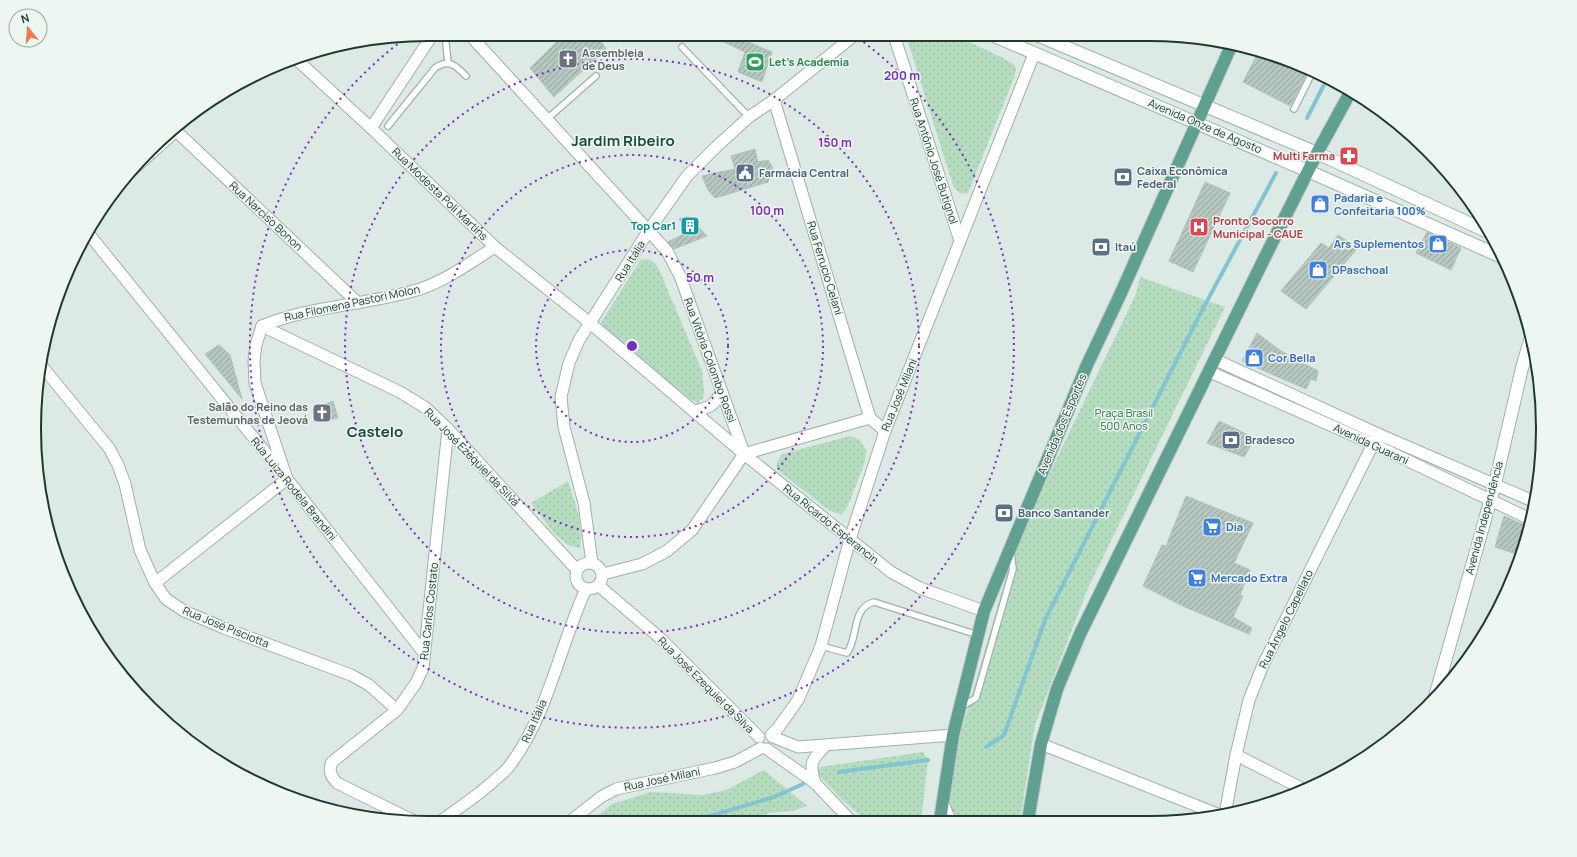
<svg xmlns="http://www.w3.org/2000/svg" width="1577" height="857" font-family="Manrope,sans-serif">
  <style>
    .park { fill: url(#park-dots) }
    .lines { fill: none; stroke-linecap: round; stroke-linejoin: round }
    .stream { stroke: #82c5d1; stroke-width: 4 }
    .building { fill: url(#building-hatch); stroke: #afc3bb }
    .lane-casing { stroke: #a0b1ab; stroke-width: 8 }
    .street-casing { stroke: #a0b1ab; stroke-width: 13 }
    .secondary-casing { stroke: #9cb5ac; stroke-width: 14 }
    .primary-casing { stroke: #bcc4c1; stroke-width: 14 }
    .lane { stroke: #fff; stroke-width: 5.5 }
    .street { stroke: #fff; stroke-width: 11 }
    .secondary { stroke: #fff; stroke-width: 12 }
    .primary { stroke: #60a090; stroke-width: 12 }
    .ring { fill: none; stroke: #7b2cbf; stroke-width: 2; stroke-dasharray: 2 4 }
    .labels { text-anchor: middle; stroke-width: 3; stroke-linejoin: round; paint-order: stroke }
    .worship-label { font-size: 11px; font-weight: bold; fill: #5b616d; stroke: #edf6f1; text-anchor: start }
    .leisure-label { font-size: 11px; font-weight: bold; fill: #27864d; stroke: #edf6f1; text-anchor: start }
    .street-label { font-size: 11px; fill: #1e3931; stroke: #edf6f1 }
    .health-label { font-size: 11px; font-weight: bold; fill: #be3a42; stroke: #edf6f1; text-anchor: end }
    .service-label { font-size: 11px; font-weight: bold; fill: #4e5e75; stroke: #edf6f1; text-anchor: start }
    .shop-label { font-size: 11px; font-weight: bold; fill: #366cbe; stroke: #edf6f1; text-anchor: start }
    .culture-label { font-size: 11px; font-weight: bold; fill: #0d838f; stroke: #edf6f1; text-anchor: end }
    .park-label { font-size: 11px; fill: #287044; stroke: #edf6f1 }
    .district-label { font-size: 15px; font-weight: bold; fill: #1a4b3f; stroke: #edf6f1 }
    .rim { fill: none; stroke: #1e3931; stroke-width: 2 }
    .centre { fill: #7b2cbf; stroke: #edf6f1; stroke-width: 2 }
    .ring-label { font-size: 12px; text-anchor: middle; font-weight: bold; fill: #7b2cbf; stroke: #edf6f1; stroke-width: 3; stroke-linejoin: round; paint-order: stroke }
  </style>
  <defs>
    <pattern id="park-dots" width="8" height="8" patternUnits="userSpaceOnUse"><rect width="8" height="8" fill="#b4dcbf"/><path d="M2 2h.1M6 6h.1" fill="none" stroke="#9abea5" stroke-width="1.8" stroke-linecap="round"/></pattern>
    <pattern id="building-hatch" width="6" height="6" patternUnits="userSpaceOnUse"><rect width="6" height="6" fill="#b5c7bf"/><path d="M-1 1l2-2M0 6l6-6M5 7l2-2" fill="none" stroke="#93a39c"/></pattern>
  </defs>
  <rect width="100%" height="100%" fill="#dde9e4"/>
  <g class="park">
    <path d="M906 35H954L999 56 1015 65 1016 69 1015 75 968 193C959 196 955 189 952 182Z"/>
    <path d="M641 259C649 259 653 260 658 267L702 371 704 391 703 398 698 403 687 398 601 327 602 321Z"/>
    <path d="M1140 277 1225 307 1088 588 1035 725 1020 820H945L960 736 1015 545 1136 294Z"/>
    <path d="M850 436 860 440 866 450 865 462 847 508 842 514 835 513 826 508 779 471 776 464 782 454Z"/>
    <path d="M568 481C575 503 584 526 580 548L568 545 555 534 531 503Z"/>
    <path d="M923 752 928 760 921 821H867L841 799 817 773 820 767Z"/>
    <path d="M764 770 807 806 792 811 769 813 750 821 589 822 612 804 651 792 703 795 726 790Z"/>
  </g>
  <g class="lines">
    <g class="stream">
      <path d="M1307 118 1327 79"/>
      <path d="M986 747 1004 735 1045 620 1199 316 1276 173"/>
      <path d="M839 772 928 760"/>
      <path d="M693 821 774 797 803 784"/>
    </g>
  </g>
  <g class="building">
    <path d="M565 34H596L606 49 554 97 530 68Z"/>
    <path d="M707 34H749L748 42 772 52 762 82 738 72 745 52Z"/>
    <path d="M1259 51 1308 71 1290 106 1243 82Z"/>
    <path d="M755 149 758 162 768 160 773 168 768 182 715 198 708 190 702 176 735 169 731 156Z"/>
    <path d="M1205 182 1230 193 1193 272 1169 261Z"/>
    <path d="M688 216 707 236 674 249 668 242 688 232 679 219Z"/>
    <path d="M1427 232 1461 248 1451 270 1416 253Z"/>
    <path d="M1338 235 1352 244 1350 247 1356 250 1306 309 1281 291 1321 243 1329 248Z"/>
    <path d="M1257 333 1281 351 1318 371 1316 381 1311 379 1306 389 1242 361Z"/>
    <path d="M219 345 230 355 242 399 205 354Z"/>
    <path d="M333 401 338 418 314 422 313 409Z"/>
    <path d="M1219 421 1255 438 1244 457 1207 443Z"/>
    <path d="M1186 496 1253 523 1234 563 1250 570 1240 595 1243 596 1233 617 1252 628 1249 634 1185 607 1143 586 1162 545 1166 546Z"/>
    <path d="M1504 516 1529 527 1522 556 1495 547Z"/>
  </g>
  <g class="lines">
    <defs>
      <g id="lane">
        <path d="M445 34 448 63"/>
        <path d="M635 34 639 38"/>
        <path d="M682 47 749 117"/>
        <path d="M1294 109 1312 73"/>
        <path d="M547 119 596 76"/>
        <path d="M388 126 435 68C449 58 456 66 466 76"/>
        <path d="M821 646 847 653C859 636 851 608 874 602L978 635"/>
        <path d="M961 707 976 698 978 691 1013 569 1011 553"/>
        <path d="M945 801 953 820"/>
      </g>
      <g id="street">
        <path d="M469 34 667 251 680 276 744 453"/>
        <path d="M894 35 960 241"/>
        <path d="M295 58 371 128 495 247 590 323 744 454 850 539 891 572 920 588 984 611"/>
        <path d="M774 100 870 418 885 431"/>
        <path d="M371 128 433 34"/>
        <path d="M174 129 358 303"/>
        <path d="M128 174 176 131"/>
        <path d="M88 233 287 479 424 653"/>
        <path d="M262 326 400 392 426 408 448 429 577 570"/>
        <path d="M1216 360 1378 434 1535 502"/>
        <path d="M41 365 109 448 118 465 125 484 140 550 155 583 166 599 184 611 224 628 351 675 369 685 397 710"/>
        <path d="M1210 372 1373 444 1530 519"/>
        <path d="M694 411C710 408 713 406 722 392"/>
        <circle cx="589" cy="576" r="13"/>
        <path d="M592 563 584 503 564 427 561 397 569 363 579 340 649 230 687 176 716 147 749 117 774 100 856 34"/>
        <path d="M603 574 642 564 667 551 692 530 744 454 870 418"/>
        <path d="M155 583 287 479 255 383 254 361 256 345 262 326C312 305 369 305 420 289 447 280 471 262 495 247"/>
        <path d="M599 586 659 637 759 737"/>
        <path d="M132 688 133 689"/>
        <path d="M771 735 778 728 798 700 821 646 850 539 885 431 1034 54"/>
        <path d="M773 737 798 747 953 735"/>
        <path d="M1041 744 1220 815"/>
        <path d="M767 749 815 783 851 821"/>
        <path d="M1236 755 1303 789"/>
        <path d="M815 783C809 763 811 761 825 746"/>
        <path d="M1225 814 1236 755 1249 700 1263 665 1378 434"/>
        <path d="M416 822 337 783C331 776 328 771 332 762L397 710 416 683 423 668 448 429"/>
        <path d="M439 822C459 808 479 795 497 778 502 774 507 770 510 765 548 715 560 645 586 589"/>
        <path d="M569 822 601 797 616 789 715 768 735 762 761 748"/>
      </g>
      <g id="secondary">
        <path d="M992 35 1308 171 1504 258"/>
        <path d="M1037 35 1317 153 1488 232"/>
        <path d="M1435 697 1495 484 1522 368 1531 337"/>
      </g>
      <g id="primary">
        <path d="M940 820 953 735 984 611 1087 365 1120 295 1232 44"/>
        <path d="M1028 820 1041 744 1057 689 1080 634 1262 263 1317 153 1351 91"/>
      </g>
    </defs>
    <use href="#lane" class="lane-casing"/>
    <use href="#street" class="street-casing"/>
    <use href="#secondary" class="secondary-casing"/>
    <use href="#primary" class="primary-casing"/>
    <use href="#lane" class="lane"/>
    <use href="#street" class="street"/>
    <use href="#secondary" class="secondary"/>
    <use href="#primary" class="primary"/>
  </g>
  <g class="ring">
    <circle cx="632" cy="346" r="96"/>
    <circle cx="632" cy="346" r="191"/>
    <circle cx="632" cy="346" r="287"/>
    <path d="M854 35A382 382 0 1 1 407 37"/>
  </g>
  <defs>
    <symbol id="church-square" viewBox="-11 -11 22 22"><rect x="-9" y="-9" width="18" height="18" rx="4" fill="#6b7280" stroke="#edf6f1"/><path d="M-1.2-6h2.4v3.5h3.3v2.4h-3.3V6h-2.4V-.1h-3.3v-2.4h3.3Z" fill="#fff"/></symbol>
    <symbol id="stadium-square" viewBox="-11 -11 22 22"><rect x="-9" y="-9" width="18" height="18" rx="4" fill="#2e9e5b" stroke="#edf6f1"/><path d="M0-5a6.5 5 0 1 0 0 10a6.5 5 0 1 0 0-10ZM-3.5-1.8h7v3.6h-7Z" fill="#fff"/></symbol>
    <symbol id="pharmacy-square" viewBox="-11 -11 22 22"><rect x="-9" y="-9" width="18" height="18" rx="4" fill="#e0444e" stroke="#edf6f1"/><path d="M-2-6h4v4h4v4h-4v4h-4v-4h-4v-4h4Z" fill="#fff"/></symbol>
    <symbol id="civic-square" viewBox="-11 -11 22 22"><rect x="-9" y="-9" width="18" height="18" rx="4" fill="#5c6f8a" stroke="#edf6f1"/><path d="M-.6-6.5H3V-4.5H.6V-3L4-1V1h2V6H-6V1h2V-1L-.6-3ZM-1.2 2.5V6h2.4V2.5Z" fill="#fff"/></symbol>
    <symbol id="bank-square" viewBox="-11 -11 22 22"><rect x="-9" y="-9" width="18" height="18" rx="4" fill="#5c6f8a" stroke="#edf6f1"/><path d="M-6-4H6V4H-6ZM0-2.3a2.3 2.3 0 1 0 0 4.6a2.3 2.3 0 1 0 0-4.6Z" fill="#fff"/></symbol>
    <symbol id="shop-square" viewBox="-11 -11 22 22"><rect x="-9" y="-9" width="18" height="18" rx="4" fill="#3f7fe0" stroke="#edf6f1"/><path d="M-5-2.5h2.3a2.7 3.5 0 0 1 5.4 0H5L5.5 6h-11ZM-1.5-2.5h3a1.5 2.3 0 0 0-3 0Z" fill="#fff"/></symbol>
    <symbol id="building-square" viewBox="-11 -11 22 22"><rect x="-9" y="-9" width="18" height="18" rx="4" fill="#0f9aa8" stroke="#edf6f1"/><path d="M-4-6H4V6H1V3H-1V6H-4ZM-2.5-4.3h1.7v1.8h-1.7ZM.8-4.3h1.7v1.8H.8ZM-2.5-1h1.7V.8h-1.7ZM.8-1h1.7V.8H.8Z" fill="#fff"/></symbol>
    <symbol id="hospital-square" viewBox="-11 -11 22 22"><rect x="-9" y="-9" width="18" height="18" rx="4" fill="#e0444e" stroke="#edf6f1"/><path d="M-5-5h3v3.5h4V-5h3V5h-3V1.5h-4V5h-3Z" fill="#fff"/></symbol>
    <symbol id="supermarket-square" viewBox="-11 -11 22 22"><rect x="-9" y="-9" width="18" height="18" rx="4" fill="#3f7fe0" stroke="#edf6f1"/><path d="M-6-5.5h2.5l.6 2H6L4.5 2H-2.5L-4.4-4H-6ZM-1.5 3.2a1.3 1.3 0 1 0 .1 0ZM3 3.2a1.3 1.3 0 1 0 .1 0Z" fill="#fff"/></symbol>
  </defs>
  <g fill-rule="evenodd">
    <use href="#church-square" x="557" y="48" width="22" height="22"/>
    <use href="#stadium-square" x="744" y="51" width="22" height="22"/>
    <use href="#pharmacy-square" x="1338" y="145" width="22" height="22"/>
    <use href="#civic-square" x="734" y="162" width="22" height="22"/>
    <use href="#bank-square" x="1112" y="166" width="22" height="22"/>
    <use href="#shop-square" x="1309" y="193" width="22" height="22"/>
    <use href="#building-square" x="679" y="215" width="22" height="22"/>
    <use href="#hospital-square" x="1188" y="216" width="22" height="22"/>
    <use href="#shop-square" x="1427" y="233" width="22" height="22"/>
    <use href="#bank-square" x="1090" y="236" width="22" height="22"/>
    <use href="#shop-square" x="1307" y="259" width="22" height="22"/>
    <use href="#shop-square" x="1243" y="347" width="22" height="22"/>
    <use href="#church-square" x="311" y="402" width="22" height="22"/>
    <use href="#bank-square" x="1220" y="429" width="22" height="22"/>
    <use href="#bank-square" x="993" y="502" width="22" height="22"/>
    <use href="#supermarket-square" x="1201" y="516" width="22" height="22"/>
    <use href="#supermarket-square" x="1186" y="567" width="22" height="22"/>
  </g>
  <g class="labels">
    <g class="worship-label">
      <text x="582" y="57">Assembleia<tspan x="582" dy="13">de Deus</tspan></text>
      <text x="308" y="411" text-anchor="end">Salão do Reino das<tspan x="308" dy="13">Testemunhas de Jeová</tspan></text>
    </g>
    <g class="leisure-label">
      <text x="769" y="66">Let's Academia</text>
    </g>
    <g class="street-label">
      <text transform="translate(1205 126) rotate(23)" y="4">Avenida Onze de Agosto</text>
      <text transform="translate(934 161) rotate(72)" y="4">Rua Antônio José Butignol</text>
      <text transform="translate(440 194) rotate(44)" y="4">Rua Modesta Poli Martins</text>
      <text transform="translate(266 216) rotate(43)" y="4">Rua Narciso Bonon</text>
      <text transform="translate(630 261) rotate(-58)" y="4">Rua Itália</text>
      <text transform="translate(825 268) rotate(73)" y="4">Rua Ferrucio Celani</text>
      <text transform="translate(352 303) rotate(-12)" y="4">Rua Filomena Pastori Molon</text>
      <text transform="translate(710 360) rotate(70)" y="4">Rua Vitória Colombo Rossi</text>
      <text transform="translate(899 395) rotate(-68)" y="4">Rua José Milani</text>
      <text transform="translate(1062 424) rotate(-67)" y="4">Avenida dos Esportes</text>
      <text transform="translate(1371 444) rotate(25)" y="4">Avenida Guarani</text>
      <text transform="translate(472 457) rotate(46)" y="4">Rua José Ezequiel da Silva</text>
      <text transform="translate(294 489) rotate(51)" y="4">Rua Luiza Rodela Brandini</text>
      <text transform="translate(1484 518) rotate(-75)" y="4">Avenida Independência</text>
      <text transform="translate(831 524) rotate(39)" y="4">Rua Ricardo Esperancin</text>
      <text transform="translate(429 611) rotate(-84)" y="4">Rua Carlos Costato</text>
      <text transform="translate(1286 619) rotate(-64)" y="4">Rua Ângelo Capellato</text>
      <text transform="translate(226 627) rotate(22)" y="4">Rua José Pisciotta</text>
      <text transform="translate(706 685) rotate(45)" y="4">Rua José Ezequiel da Silva</text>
      <text transform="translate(534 721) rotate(-66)" y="4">Rua Itália</text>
      <text transform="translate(662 779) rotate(-12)" y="4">Rua José Milani</text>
    </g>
    <g class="health-label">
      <text x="1335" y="160">Multi Farma</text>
      <text x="1213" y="225" text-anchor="start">Pronto Socorro<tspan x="1213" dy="13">Municipal - CAUE</tspan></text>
    </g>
    <g class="service-label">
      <text x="1137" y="175">Caixa Econômica<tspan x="1137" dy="13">Federal</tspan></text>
      <text x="759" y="177">Farmácia Central</text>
      <text x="1115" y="251">Itaú</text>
      <text x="1245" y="444">Bradesco</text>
      <text x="1018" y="517">Banco Santander</text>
    </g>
    <g class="shop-label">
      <text x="1334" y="202">Padaria e<tspan x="1334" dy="13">Confeitaria 100%</tspan></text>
      <text x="1424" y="248" text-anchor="end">Ars Suplementos</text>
      <text x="1332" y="274">DPaschoal</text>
      <text x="1268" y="362">Cor Bella</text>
      <text x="1226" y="531">Dia</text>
      <text x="1211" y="582">Mercado Extra</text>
    </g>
    <g class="culture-label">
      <text x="676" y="230">Top Car1</text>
    </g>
    <g class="park-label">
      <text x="1124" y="417">Praça Brasil<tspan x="1124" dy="13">500 Anos</tspan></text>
    </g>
    <g class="district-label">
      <text x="623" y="146">Jardim Ribeiro</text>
      <text x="375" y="437">Castelo</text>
    </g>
  </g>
  <path d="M0 0H1577V857H0ZM428 41H1149A387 387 0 0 1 1536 428V429A387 387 0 0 1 1149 816H428A387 387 0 0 1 41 429V428A387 387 0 0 1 428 41Z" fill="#edf6f1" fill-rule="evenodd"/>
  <path class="rim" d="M428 41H1149A387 387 0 0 1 1536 428V429A387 387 0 0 1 1149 816H428A387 387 0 0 1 41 429V428A387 387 0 0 1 428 41Z"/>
  <circle cx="632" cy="346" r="6" class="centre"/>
  <g class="ring-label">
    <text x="902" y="80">200 m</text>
    <text x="835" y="147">150 m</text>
    <text x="767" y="215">100 m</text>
    <text x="700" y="282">50 m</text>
  </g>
  <g transform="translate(28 28) rotate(343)"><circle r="19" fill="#edf6f1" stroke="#9aaaa4"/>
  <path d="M0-3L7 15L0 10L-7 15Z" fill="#f5774e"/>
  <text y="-6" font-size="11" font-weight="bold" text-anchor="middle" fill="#1e3931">N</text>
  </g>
</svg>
